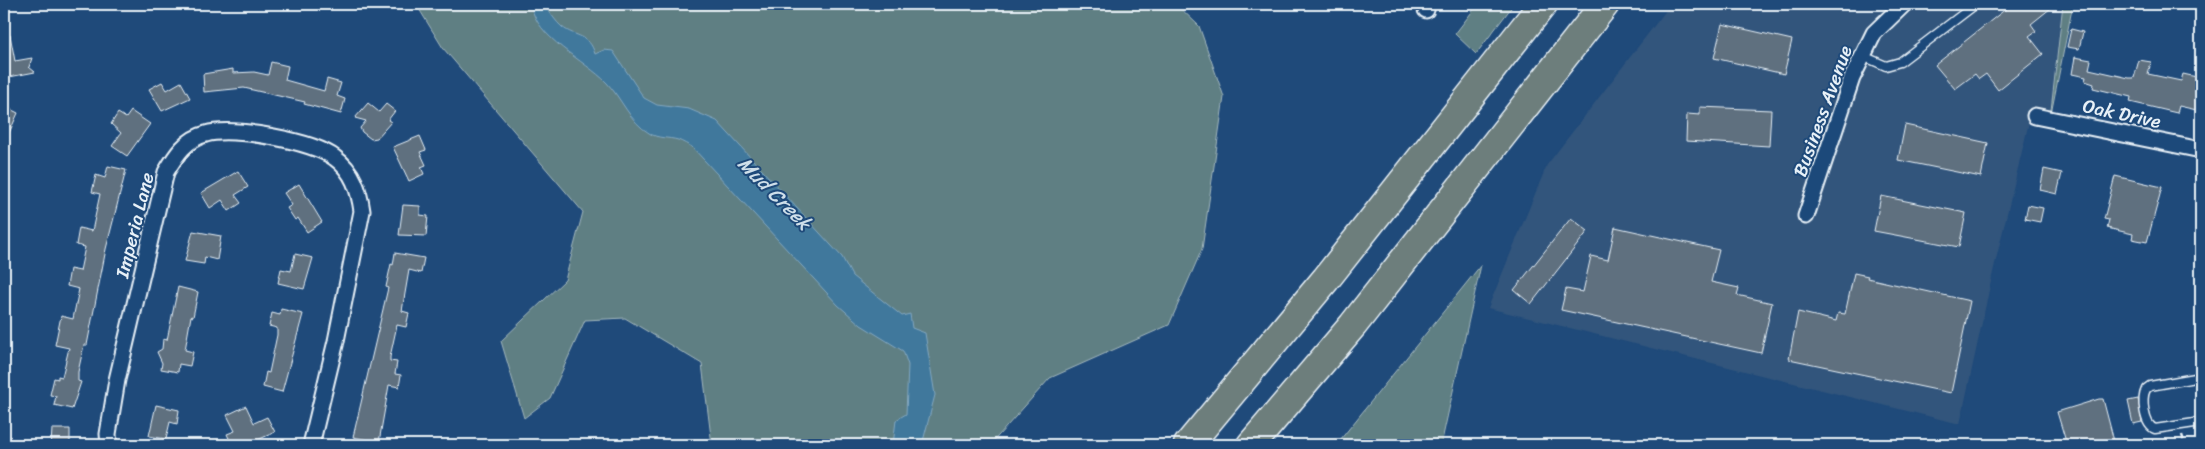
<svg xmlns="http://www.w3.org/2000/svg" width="2205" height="449" font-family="Sriracha,sans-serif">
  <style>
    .built { fill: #32557c }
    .green { fill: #5f7f83; stroke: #a4b8be }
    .water { fill: #40789c; stroke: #83a8c1 }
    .building { fill: #5e707f; stroke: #e8f1f8 }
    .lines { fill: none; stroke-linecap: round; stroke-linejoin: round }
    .service-casing { stroke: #e8f1f8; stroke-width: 11 }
    .minor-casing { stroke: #e8f1f8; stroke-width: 19 }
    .motorway-casing { stroke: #e8f1f8; stroke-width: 31 }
    .path { stroke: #e8f1f8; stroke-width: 2.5; stroke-dasharray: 5 4; stroke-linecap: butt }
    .service { stroke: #1f4a7a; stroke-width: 8 }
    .minor { stroke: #1f4a7a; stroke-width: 15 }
    .motorway { stroke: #6d7e7c; stroke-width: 28 }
    .labels { text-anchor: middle; stroke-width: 4; stroke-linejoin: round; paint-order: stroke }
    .street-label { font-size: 19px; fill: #e8f1f8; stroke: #1f4a7a }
    .water-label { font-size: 20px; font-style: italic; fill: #cfdfea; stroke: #1f4a7a }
  </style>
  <rect width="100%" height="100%" fill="#1f4a7a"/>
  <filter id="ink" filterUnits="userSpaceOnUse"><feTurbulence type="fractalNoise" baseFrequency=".02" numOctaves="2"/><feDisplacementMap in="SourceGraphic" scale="10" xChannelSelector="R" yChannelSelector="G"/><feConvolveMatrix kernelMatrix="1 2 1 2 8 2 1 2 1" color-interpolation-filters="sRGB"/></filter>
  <g filter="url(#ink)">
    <path class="built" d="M1671 4H2063L2050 119 2030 118 1993 272 1960 424 1488 308 1547 165Z"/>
    <g class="green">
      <path d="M416 4H1176L1199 26 1224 97 1202 249 1169 325 1050 378 990 445H712L702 364 625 318 585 320 550 398 524 418 501 341 565 280 583 212 443 48Z"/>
      <path d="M1478 4H1514L1476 54 1455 34Z"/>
      <path d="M2063 4H2073L2050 119Z"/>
      <path d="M1481 265 1441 445H1336Z"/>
    </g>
    <path class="water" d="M531 4H547V8C551 14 556 22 562 27 576 38 589 33 595 54L604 50 613 51 644 98 657 105 689 109 717 121 842 257 852 276 902 316 910 314 912 328 925 333 935 395 922 445H893L896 420 906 414 908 365 903 351 861 325 838 305 692 147C688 145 683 142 678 140 668 137 658 139 649 133 630 122 622 99 607 83 585 60 535 38 531 4Z"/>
    <g class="building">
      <path d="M2012 4H2056L2031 24 2036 31 2029 36 2043 54 1998 90 1986 74 1979 79 1975 74 1955 89 1935 65Z"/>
      <path d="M1722 24 1792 40 1784 74 1714 58Z"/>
      <path d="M2071 29 2083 32 2079 49 2067 47Z"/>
      <path d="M4 35H10L15 61 32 58 29 67 35 72 4 78Z"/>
      <path d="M2075 57 2091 60 2089 69 2129 78H2134L2139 60 2151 62 2148 74 2181 81 2183 74 2201 78V111L2179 106 2177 113 2130 102 2131 97 2093 88 2094 84 2085 81 2086 77 2072 74Z"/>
      <path d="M271 62 288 66 285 80 324 91 327 79 341 83 337 96 345 99 341 114 304 104 305 102 244 88 204 92 203 74 233 69V73L254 72 268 75Z"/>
      <path d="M162 82 167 90 181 82 190 98 162 111 149 89Z"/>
      <path d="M368 103 379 112 386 104 395 111 388 120 391 122 377 138 371 139 362 132 360 128 366 121 355 118Z"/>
      <path d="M4 106 18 113 4 144Z"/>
      <path d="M1700 107 1771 110 1769 146 1686 141 1687 114 1700 115Z"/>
      <path d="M131 111 150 124 127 156 112 146 121 133 111 124 118 113 126 118Z"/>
      <path d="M1905 125 1988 143 1981 177 1898 160Z"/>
      <path d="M420 136 426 150 420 152 426 165 421 167 424 174 409 181 393 147Z"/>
      <path d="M108 166 126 170 106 249 87 345H84L78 372V381L81 382 72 409 54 405 56 396 50 395 54 378 58 379V376L62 377 69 348 55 345 61 316 73 319 79 289 67 286 70 269 80 271 85 247 76 245 79 228 92 231 100 194 92 192 96 175 105 178Z"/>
      <path d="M2044 169 2062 173 2057 194 2040 190Z"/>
      <path d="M238 171 248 187 235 195 241 203 229 211 222 200 210 208 201 193Z"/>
      <path d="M2115 176 2162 187 2147 242 2132 239 2133 234 2107 228 2109 220 2104 219Z"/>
      <path d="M299 184 322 222 307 232 298 218 295 220 287 208 292 205 284 193Z"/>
      <path d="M1881 196 1966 213 1959 247 1874 231Z"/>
      <path d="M403 205 420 206V215L428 216 426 236 399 235Z"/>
      <path d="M2028 205 2043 208 2040 222 2025 219Z"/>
      <path d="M1571 218 1588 231 1531 304 1514 290Z"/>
      <path d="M1615 227 1719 250 1711 282 1739 288 1737 295 1772 303 1761 353 1561 310 1566 289 1583 292 1591 256 1608 260Z"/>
      <path d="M193 231 221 236 217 260 205 257 204 264 185 261Z"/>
      <path d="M395 253 424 258 421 273 409 270 402 311 409 313 406 327 397 325 390 357V361L397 362 395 374 401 375 399 387 389 385 379 442 353 437 388 288 386 287 391 264 393 265Z"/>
      <path d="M295 254 313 258 304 289 278 283 281 269 291 271Z"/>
      <path d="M1854 273 1868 276 1867 278 1970 301 1951 393 1789 359 1798 312 1836 321 1838 313 1845 314Z"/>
      <path d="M178 287 198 292 193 317 191 316 185 350 193 352 190 366 179 364 178 372 161 369 162 363 157 352 162 349 163 339 167 340Z"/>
      <path d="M281 309 303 314 282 392 263 387 266 372 269 373 277 335V328L269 326 272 313 280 315Z"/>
      <path d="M2099 399H2103L2115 445H2067L2057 412Z"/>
      <path d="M2138 399 2142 422 2133 424 2128 401Z"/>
      <path d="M156 405 179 410 177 424 170 422 166 439 149 436Z"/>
      <path d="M246 406 254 423 267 417 275 432 247 445H232L227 434 235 431 227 415Z"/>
      <path d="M52 429H70V445H51Z"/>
    </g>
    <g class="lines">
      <defs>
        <g id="service">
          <path d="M1863 56 1886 66 1900 62 1976 4"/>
          <path d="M2201 377 2150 386 2146 389C2141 399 2144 425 2155 429L2201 422"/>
        </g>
        <g id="minor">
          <path d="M1426 10 1427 4"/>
          <path d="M2035 116 2201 150"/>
          <path d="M1806 216 1852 78 1874 33 1904 4"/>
          <path d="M109 445 108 434 117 380 166 172C176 155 186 139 206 134 232 126 313 141 335 158 353 171 359 190 362 211L336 341 311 445"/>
        </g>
        <g id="motorway">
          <path d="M1188 445 1326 279 1543 4"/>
          <path d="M1251 445 1353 325 1605 4"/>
        </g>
      </defs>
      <use href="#service" class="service-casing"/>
      <use href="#minor" class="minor-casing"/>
      <use href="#motorway" class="motorway-casing"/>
      <path class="path" d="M2182 435 2185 445"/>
      <use href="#service" class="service"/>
      <use href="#minor" class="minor"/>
      <use href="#motorway" class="motorway"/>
    </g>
  </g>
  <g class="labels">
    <g class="street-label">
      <text transform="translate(1822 111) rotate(-70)" y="7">Business Avenue</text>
      <text transform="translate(2122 113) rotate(12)" y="7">Oak Drive</text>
      <text transform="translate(134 225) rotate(-76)" y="7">Imperia Lane</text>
    </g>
    <g class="water-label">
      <text transform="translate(775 193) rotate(45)" y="7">Mud Creek</text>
    </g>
  </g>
  <rect width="2205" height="449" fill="none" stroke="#1f4a7a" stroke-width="20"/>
  <rect x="10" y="10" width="2185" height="429" fill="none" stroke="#e8f1f8" stroke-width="2" filter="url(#ink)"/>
</svg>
